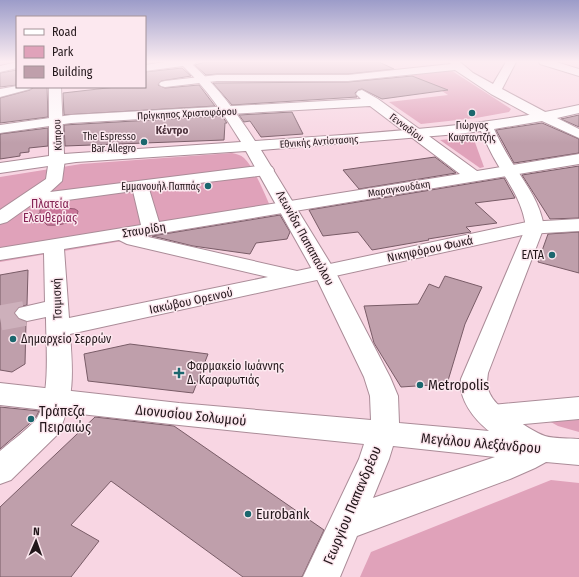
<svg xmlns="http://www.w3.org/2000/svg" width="579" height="577" font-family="'Fira Sans Condensed',sans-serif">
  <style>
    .green { fill: #e0a2ba }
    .water { fill: #ca779a; stroke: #985a74 }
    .building { fill: #bf9fab; stroke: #795c67 }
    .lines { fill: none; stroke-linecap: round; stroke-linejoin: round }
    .street-tunnel { stroke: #cdb0bb; stroke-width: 25; stroke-dasharray: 25 12; stroke-linecap: butt }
    .street-casing { stroke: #ab8c98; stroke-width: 2 }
    .secondary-casing { stroke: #ab8c98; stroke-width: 2 }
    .street { fill: #fff; fill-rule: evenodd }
    .secondary { fill: #fff; fill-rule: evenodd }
    .poi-dot { fill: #1b676e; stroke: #fce8ef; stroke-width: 1.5 }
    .labels { text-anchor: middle; stroke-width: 3; stroke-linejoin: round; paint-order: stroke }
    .far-street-label { font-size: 10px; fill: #22161a; stroke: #fce8ef }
    .far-poi-label { font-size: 10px; fill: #22161a; stroke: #fce8ef; text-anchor: end }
    .far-neighbourhood-label { font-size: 11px; font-weight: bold; fill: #4e343e; stroke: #fce8ef }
    .park-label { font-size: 12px; fill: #852354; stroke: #fce8ef }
    .street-label { font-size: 12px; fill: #22161a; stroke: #fce8ef }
    .poi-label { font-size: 12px; fill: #22161a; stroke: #fce8ef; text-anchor: start }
    .near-poi-label { font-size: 14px; fill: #22161a; stroke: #fce8ef; text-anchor: start }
    .near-street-label { font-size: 14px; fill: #22161a; stroke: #fce8ef }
  </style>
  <rect width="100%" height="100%" fill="#f8d6e3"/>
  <g class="green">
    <path d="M449 69 511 109 509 112 476 118 421 124 389 102 448 95 433 85 407 74Z"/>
    <path d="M473 137 484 167 480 168 440 140Z"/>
    <path d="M232 153C236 154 241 155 244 158 255 168 267 200 274 215L0 262V177L81 164Z"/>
    <path d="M579 419V432L558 426 549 421Z"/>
    <path d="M551 480 579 483V577H360L371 552Z"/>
  </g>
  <path class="water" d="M59 201 66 203V208L75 209 78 211 77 216C69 224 58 226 47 225L43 221 36 223 28 222V219L31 216 40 213V209L49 203Z"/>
  <g class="building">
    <path d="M205 62H379L394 69 348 74H217L206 75 195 65Z"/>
    <path d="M182 68 191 76 161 81 158 85 165 88 199 85 215 106 64 115 63 93 116 87H145V72Z"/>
    <path d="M17 70V85L0 87V73Z"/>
    <path d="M412 76 448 90 382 99 362 89 358 90 355 93 357 97 232 105 213 83 348 82Z"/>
    <path d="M34 87H47L48 117 0 123V98L30 90Z"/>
    <path d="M292 112 303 134 261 137 250 121 244 122 239 115Z"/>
    <path d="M579 115V127L561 119Z"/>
    <path d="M222 116 227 123H225L224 140 65 146 64 125Z"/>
    <path d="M542 123 579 139V153L514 163 496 130Z"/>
    <path d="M48 128V146L29 148V152L20 153V156L0 159V134Z"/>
    <path d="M435 157 456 173 359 189 343 170Z"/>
    <path d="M579 166V218L550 219 522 175Z"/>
    <path d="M504 178 515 198 475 203 497 223 466 227 471 232 428 239 429 240 372 250 358 232 323 236 309 210Z"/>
    <path d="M280 215 290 232 287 239 256 243 250 254 193 246 152 236Z"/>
    <path d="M579 232V273L538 262 548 234Z"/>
    <path d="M28 270 27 305 19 307 14 313 18 319 26 322 25 364 12 372 0 370V275Z"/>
    <path d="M445 276 482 287 465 324 447 384 401 387 374 343 364 306 418 304 429 284 439 288Z"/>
    <path d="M130 344 208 354 193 393 88 381 84 354Z"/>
    <path d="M0 407 39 411 36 417 29 424 0 449Z"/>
    <path d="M95 417 174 426 324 530 302 577H243L111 481 71 525 99 541 71 577H0V507Z"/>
  </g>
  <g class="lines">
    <path class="street-tunnel" d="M0 318 27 313"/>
    <defs>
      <g id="street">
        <path d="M17 62V68L0 72V66Z"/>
        <path d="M449 62H460L473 73 493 84 506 62H516L502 89 549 114 551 117 549 120H539L491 94 455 70 348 81H217L165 87 161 86 159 84 161 82 165 81 217 75H348L451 64Z"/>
        <path d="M539 62H556L579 69V76L540 64Z"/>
        <path d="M362 90 378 99 477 171 579 154V164L144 236 297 271 527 222 579 219V231L527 234 70 334C73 372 75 401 57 435L11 480 0 484V451C9 443 31 427 37 418 51 395 46 343 46 317L27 321 19 318 15 313 19 308 45 302 44 253 0 260V248L141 225 133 191 31 205 7 222 0 224V210L46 179 49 159 52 156 57 154 62 156 65 159 62 181 50 192 266 165 272 167 274 170 272 173 266 175 149 189 159 222 460 174 370 106 71 123 0 133V125L71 115 361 99 356 94 358 91ZM119 240 127 244 268 277 69 318 64 249Z"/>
        <path d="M579 397V419L492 427 482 424 478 416 482 408 492 405Z"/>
      </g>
      <g id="secondary">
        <path d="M165 62H197L193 65C218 87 237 113 255 141 363 133 473 129 579 105V113L557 118 579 129V138L542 121 494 129C500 142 507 155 515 167 528 187 540 203 544 227L488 373C487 381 486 387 490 394 496 408 531 431 545 436 554 439 569 438 579 439V465L546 462 535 468 510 479 357 536 340 577H303L359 459 364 444 179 425 0 405V383L179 403 371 420 370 396 364 377 313 271 246 151 76 162 0 173V163L49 156V87H61L64 154 241 142C223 113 208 90 183 66L145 71V65ZM481 131C486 142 491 154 498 165 511 187 522 201 526 227L461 379C458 399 474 419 489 431L399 423 398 396 390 377 335 271 261 150 458 134ZM393 446 495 457 373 498 389 459Z"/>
        <path d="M17 86V87H32L30 89 0 97V89Z"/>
      </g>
    </defs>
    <use href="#street" class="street-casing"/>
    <use href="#secondary" class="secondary-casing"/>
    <use href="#street" class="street"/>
    <use href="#secondary" class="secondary"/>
  </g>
  <linearGradient id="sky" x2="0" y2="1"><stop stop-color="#9c9cc9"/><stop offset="0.43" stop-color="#fcedf2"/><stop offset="1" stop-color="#fcedf2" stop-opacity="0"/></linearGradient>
  <rect width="579" height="143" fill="url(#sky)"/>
  <g class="poi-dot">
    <circle cx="472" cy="113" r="4"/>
    <circle cx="144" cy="142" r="4"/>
    <circle cx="208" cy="186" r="4"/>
    <circle cx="552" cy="255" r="4"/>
    <circle cx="13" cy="339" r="4"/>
    <path d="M177 367h4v4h4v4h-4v4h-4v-4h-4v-4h4z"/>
    <circle cx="420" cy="385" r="4"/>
    <circle cx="31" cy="419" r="4"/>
    <circle cx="248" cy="514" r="4"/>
  </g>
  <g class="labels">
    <g class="far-street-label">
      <text transform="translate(187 113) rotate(-3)" y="4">Πρίγκηπος Χριστοφόρου</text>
      <text transform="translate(407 127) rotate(37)" y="4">Γενναδίου</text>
      <text transform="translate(57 135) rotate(-93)" y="4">Κύπρου</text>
      <text transform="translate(319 141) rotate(-4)" y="4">Εθνικής Αντίστασης</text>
      <text transform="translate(399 188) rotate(-9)" y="4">Μαραγκουδάκη</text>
    </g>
    <g class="far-poi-label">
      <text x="472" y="129" text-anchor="middle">Γιώργος<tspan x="472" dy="12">Καφταντζής</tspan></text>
      <text x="136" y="140">The Espresso<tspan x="136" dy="12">Bar Allegro</tspan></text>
      <text x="200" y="190">Εμμανουήλ Παππάς</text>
    </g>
    <g class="far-neighbourhood-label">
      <text x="172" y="134">Κέντρο</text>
    </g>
    <g class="park-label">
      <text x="50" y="208">Πλατεία<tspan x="50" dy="14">Ελευθερίας</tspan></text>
    </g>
    <g class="street-label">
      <text transform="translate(144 230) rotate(-9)" y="4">Σταυρίδη</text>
      <text transform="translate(305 238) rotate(61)" y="4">Λεωνίδα Παπαπαύλου</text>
      <text transform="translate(430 249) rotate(-12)" y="4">Νικηφόρου Φωκά</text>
      <text transform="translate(57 299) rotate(-92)" y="4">Τσιμισκή</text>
      <text transform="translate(191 301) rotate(-12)" y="4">Ιακώβου Ορεινού</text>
    </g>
    <g class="poi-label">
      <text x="544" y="259" text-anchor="end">ΕΛΤΑ</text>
      <text x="21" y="343">Δημαρχείο Σερρών</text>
      <text x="187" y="370">Φαρμακείο Ιωάννης<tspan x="187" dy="14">Δ. Καραφωτιάς</tspan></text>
    </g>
    <g class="near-poi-label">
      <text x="428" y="390">Metropolis</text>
      <text x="39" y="416">Τράπεζα<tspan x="39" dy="16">Πειραιώς</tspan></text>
      <text x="256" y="519">Eurobank</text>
    </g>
    <g class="near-street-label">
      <text transform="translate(191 415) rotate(6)" y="5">Διονυσίου Σολωμού</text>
      <text transform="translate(481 443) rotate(5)" y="5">Μεγάλου Αλεξάνδρου</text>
      <text transform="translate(352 505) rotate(-67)" y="5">Γεωργίου Παπανδρέου</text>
    </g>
  </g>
  <rect x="16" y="16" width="130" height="72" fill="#fce8ef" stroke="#a5949a"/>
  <rect x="24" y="29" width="20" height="6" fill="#ffffff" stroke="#a5949a"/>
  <text x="52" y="36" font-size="12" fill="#22161a">Road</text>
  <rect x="24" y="46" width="20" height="12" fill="#e0a2ba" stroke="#a5949a"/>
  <text x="52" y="56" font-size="12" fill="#22161a">Park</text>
  <rect x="24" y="66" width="20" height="12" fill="#bf9fab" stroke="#a5949a"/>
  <text x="52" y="76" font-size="12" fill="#22161a">Building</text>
  <g transform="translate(36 541) rotate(2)" stroke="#fce8ef" stroke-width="3" paint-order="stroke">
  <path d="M0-3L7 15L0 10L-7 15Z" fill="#22161a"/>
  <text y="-6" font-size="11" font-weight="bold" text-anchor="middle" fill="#22161a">N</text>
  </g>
</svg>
